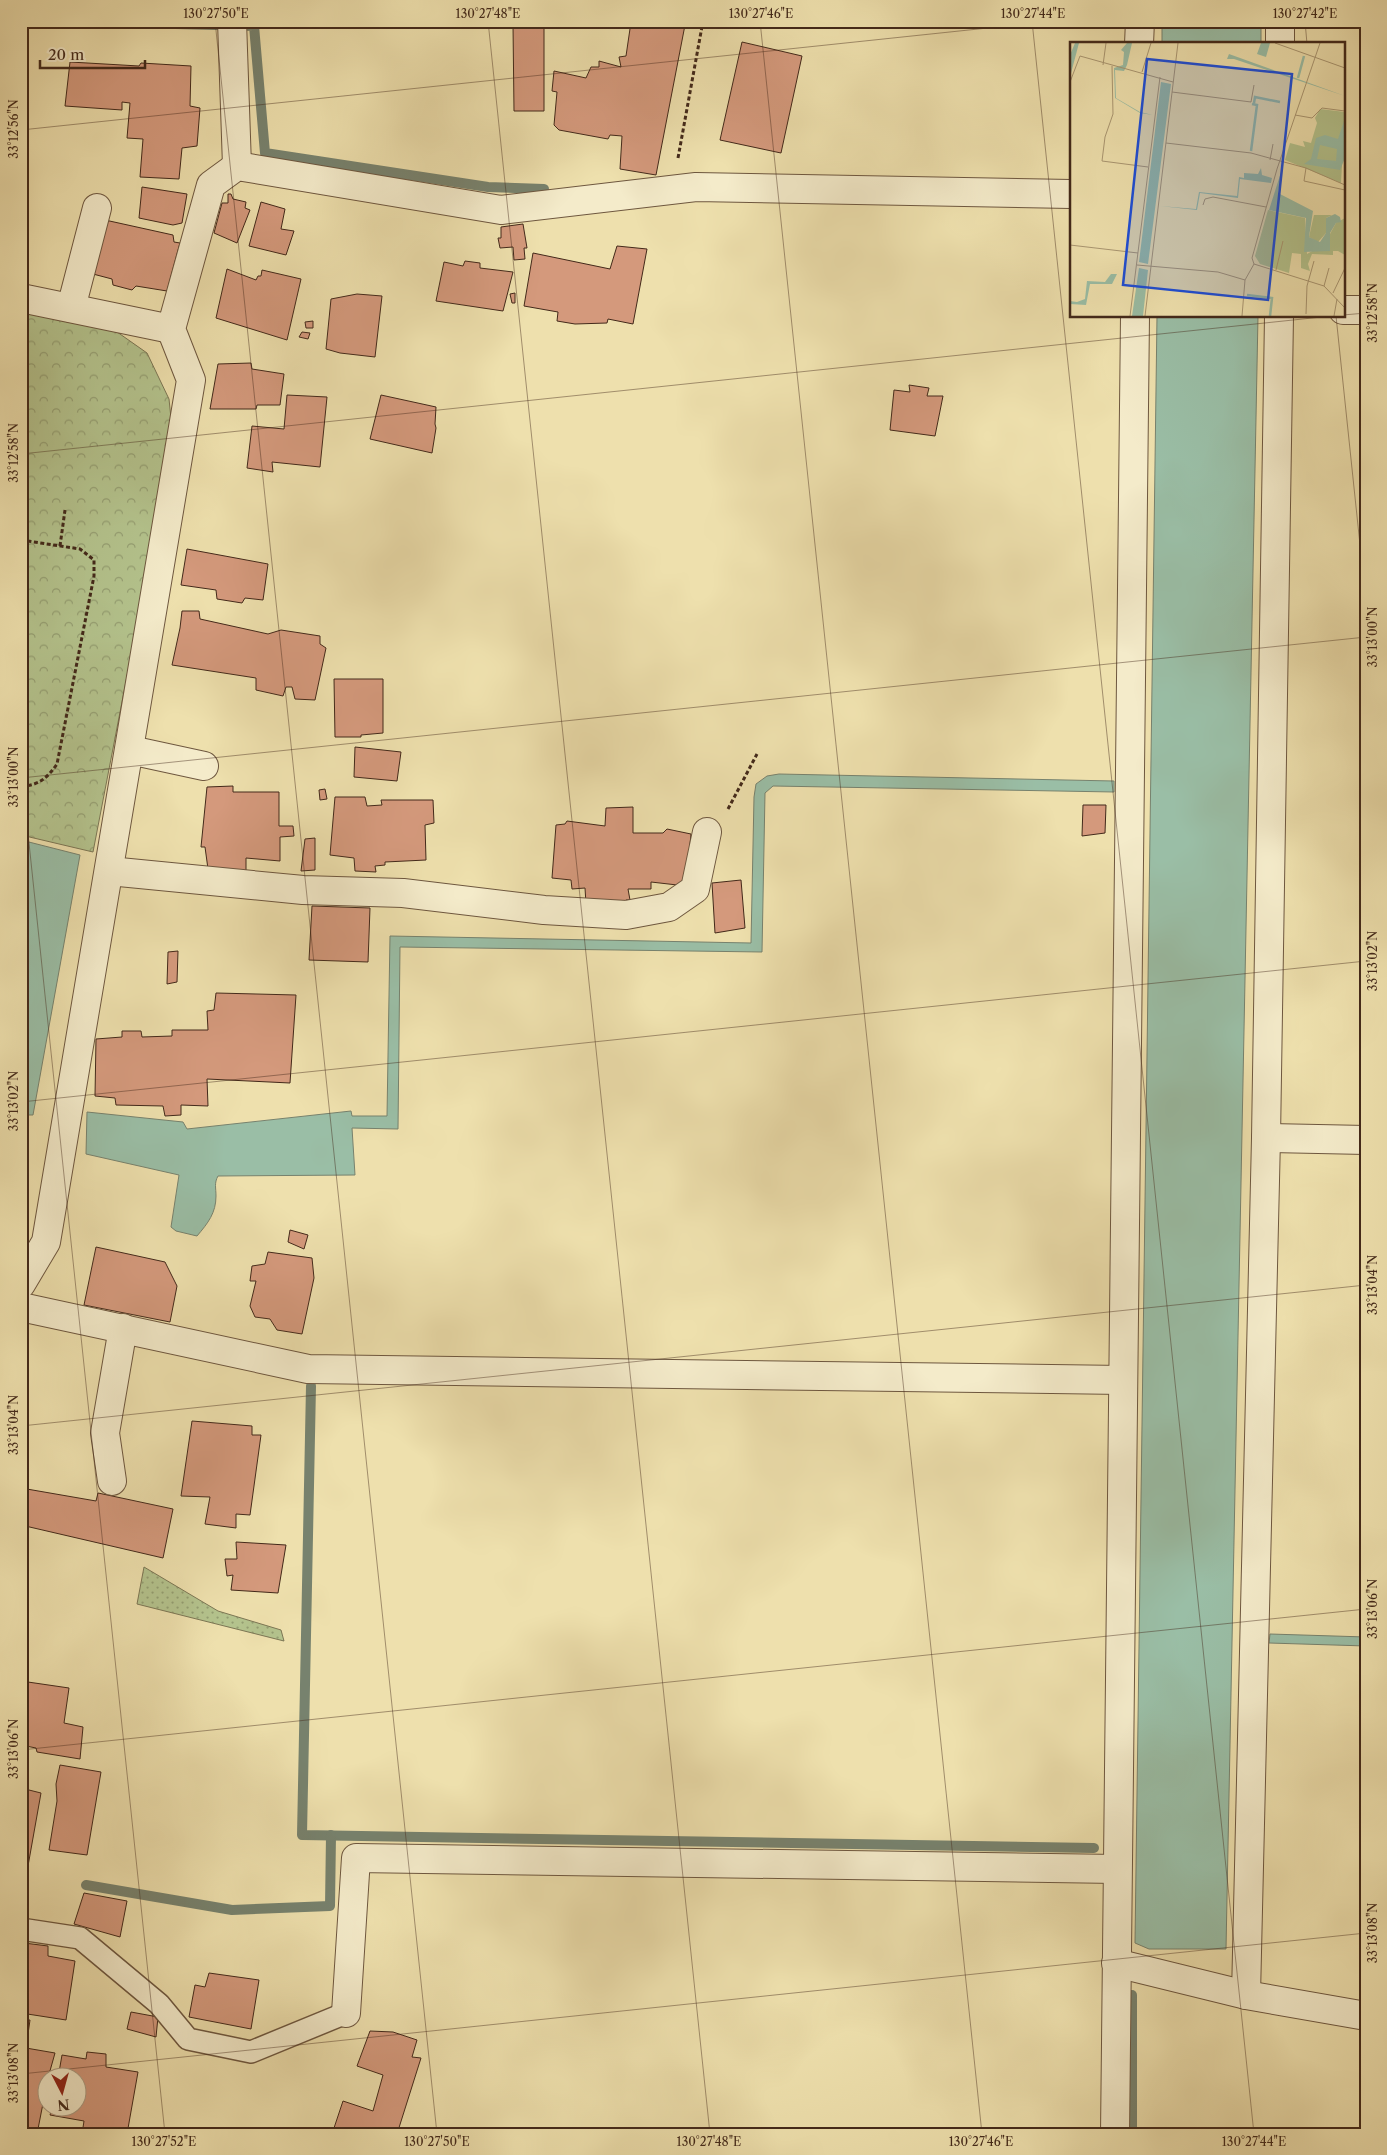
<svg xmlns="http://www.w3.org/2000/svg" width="1387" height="2155" font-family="'Libre Caslon Text',serif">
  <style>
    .grass { fill: url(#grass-dots); stroke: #7c7654 }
    .park { fill: url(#park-crowns); stroke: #7c7654 }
    .water { fill: #9abea6; stroke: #77826e }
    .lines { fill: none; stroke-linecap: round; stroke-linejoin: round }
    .stream { stroke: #77826e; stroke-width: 10 }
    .building { fill: #d4997c; stroke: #43291a }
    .service-casing { stroke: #6e573f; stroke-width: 24 }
    .minor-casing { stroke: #6e573f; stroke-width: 30 }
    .path { stroke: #43291a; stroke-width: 3; stroke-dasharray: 4 2.5; stroke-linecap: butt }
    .service { stroke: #f4ebca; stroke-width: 21 }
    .minor { stroke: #f4ebca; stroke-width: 28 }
    .ticks { fill: none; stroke: #43291a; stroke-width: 1; stroke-opacity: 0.45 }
    .inset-river { fill: none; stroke: #9abea6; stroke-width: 2.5 }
    .inset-road { fill: none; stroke: #aa9772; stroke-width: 1 }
    .view { fill: #1d4ed8; fill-opacity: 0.15; stroke: #1d4ed8; stroke-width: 2.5 }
    .inset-edge { fill: none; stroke: #43291a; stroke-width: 2.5 }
    .neatline { fill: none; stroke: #43291a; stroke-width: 2 }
    .ticks-label { font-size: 12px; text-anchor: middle; fill: #43291a }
  </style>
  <defs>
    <pattern id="grass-dots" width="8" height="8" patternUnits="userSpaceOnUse" patternTransform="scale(1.25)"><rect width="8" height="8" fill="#b4c38d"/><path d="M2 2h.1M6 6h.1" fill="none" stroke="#949e72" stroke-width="1.8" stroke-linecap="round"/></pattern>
    <pattern id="park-crowns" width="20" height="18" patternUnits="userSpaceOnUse" patternTransform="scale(1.25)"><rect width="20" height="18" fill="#b4c38d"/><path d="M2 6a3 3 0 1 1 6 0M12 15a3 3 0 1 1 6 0" fill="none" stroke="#949e72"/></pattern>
  </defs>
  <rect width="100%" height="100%" fill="#eee0ad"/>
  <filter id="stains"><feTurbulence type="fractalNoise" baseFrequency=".004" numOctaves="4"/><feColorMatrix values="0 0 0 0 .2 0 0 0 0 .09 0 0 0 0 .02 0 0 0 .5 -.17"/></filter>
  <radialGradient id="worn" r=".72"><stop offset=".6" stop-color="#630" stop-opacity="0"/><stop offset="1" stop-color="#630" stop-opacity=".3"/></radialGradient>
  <path class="grass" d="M144 1567 218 1611 281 1630 284 1641 137 1604Z"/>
  <path class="park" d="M21 308 110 327 147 353 169 399 173 438 93 852 21 835Z"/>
  <g class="water">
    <rect x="1162" y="21" width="99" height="23"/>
    <path d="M1157 316H1258L1226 1949H1149L1135 1943Z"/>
    <path d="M779 774 1114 781V792L773 786 765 793 762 952 400 947 398 1129 352 1128 355 1175 218 1176C214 1183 216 1188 216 1196 216 1213 208 1223 197 1236L176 1231 171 1227 179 1175 86 1154 87 1112 183 1122 187 1129 351 1111 352 1116H387L390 936 751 943 754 797 756 784 767 776Z"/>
    <path d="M21 840 80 855 33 1115H21Z"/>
    <path d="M21 1137 28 1138 21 1186Z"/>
    <path d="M1270 1634 1366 1637V1646L1269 1643Z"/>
  </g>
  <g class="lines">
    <g class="stream">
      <path d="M58 21 254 26 265 153 488 187 544 189"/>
      <path d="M311 1386 302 1835 1094 1848"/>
      <path d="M86 1885 232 1910 330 1906 331 1835"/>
      <path d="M1132 1995V2134"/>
    </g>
  </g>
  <g class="building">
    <path d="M656 21 685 25 656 175 620 169 622 136 610 135 608 139 559 130 554 125 557 92 552 91 554 71 586 78 591 67H599V61L621 67 619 57 626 56 631 22Z"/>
    <path d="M513 25H544V111H514Z"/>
    <path d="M742 42 802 56 781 153 720 140Z"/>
    <path d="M70 62 139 66 141 63 191 66 190 106 200 108 197 146 182 148 179 179 140 177 143 139 127 138 130 103 122 102V110L65 106Z"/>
    <path d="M142 187 187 194 182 223 173 225 139 218Z"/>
    <path d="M228 194H231L233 199 246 202 245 208 250 210 237 243 214 233 222 203H228Z"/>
    <path d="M261 202 285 209 281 229 294 231 286 255 249 246Z"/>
    <path d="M105 220 173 235 174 242 180 243 167 291 136 286 132 290 113 285 112 279 93 274Z"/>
    <path d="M523 224 527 248H524L525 259 514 260 513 247 500 248 498 238H501V227Z"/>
    <path d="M617 246 647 249 633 324 608 319 607 323 575 324 557 321 558 312 524 306 533 253 610 269Z"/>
    <path d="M465 261 480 263V268L513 272 503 311 436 301 444 262 463 266Z"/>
    <path d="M227 269 256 280 258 276H261L262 270 301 279 287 340 216 318Z"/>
    <path d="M515 293V303H512L510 294Z"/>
    <path d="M357 294 382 296 375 357 340 353 326 349 331 299Z"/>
    <path d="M313 321V328H306L305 322Z"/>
    <path d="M302 332 310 333 308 339 299 337Z"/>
    <path d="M251 363 252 369 284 374 280 405H257L256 409H210L218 364Z"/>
    <path d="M909 385 929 388 927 396H943L935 436 890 430 894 390 910 392Z"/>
    <path d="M287 395 327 397 320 467 272 462 273 472 247 468 252 426 284 429Z"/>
    <path d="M381 395 436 407 435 424 436 428 432 453 370 439Z"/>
    <path d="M187 549 268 564 263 600 245 598 242 603 217 599 216 590 181 585Z"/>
    <path d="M182 611H199L200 619 268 634 281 630 320 636V644L326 648 315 700 295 699 292 687H286L283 696 256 690V678L172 665 180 628Z"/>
    <path d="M334 679H383V733L361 735V737H335Z"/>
    <path d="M355 747 401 752 397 781 354 777Z"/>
    <path d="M233 786V792H279V826H293L294 836 280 837V861L246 858V872L208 869 205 847H201L207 787Z"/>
    <path d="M325 789 327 799 320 800 319 790Z"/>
    <path d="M335 797H365L367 806 382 805 381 800H433L434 823 425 825 426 860 385 862V865L375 866 376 872 355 871 354 858 330 855Z"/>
    <path d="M1083 805H1106L1105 833 1082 836Z"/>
    <path d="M633 807V833H663L667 829 691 834 686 886 651 882V889H628L630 900H626L627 908 586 904 585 888 572 889 571 880 552 878 556 825 565 824 567 821 605 826 606 808Z"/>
    <path d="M315 838V870L301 871 305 839Z"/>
    <path d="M741 880 745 928 715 933 712 883Z"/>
    <path d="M312 906 370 908 368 962 309 960Z"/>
    <path d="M178 951 177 982 167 984 168 952Z"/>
    <path d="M216 993 296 995 290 1083 207 1079 208 1106 181 1105V1115L165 1116 163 1106 116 1105 115 1098 95 1096 96 1039 122 1037V1031H141L142 1037 172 1036V1030H208L207 1011 214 1010Z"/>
    <path d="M290 1230 308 1235 304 1249 288 1242Z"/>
    <path d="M96 1247 165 1262 177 1286 170 1322 84 1305Z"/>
    <path d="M268 1252 312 1258 314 1278 302 1334 277 1330 270 1319 255 1317 250 1306 256 1281H250L252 1266 265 1264Z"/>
    <path d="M192 1421 252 1426V1435H261L250 1515 236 1514V1528L205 1524 210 1497 181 1496Z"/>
    <path d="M21 1488 96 1501 98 1493 173 1509 163 1558 21 1525Z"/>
    <path d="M236 1542 286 1545 278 1593 231 1590 233 1575 227 1576 225 1559H237Z"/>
    <path d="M21 1681 69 1688 64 1723 83 1727 80 1759 37 1752 36 1748 21 1745Z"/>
    <path d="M60 1765 101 1772 87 1855 49 1850 57 1801 56 1784Z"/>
    <path d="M21 1788 41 1793 28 1866 21 1865Z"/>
    <path d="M84 1893 127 1901 120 1937 74 1924Z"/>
    <path d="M24 1943 48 1946V1956L75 1961 66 2020 21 2013V1966Z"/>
    <path d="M209 1973 259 1980 251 2029 189 2017 195 1985 205 1987Z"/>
    <path d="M131 2012 158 2017 156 2037 127 2029Z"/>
    <path d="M21 2020H30L26 2048 55 2053 48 2078 37 2134 21 2132Z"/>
    <path d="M370 2031 393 2032 417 2040 412 2057 421 2058 397 2134H332L343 2101 373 2111 383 2075 357 2066Z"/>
    <path d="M87 2052 106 2054V2067L138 2072 127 2134H82L84 2121 50 2115 52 2108H78V2078H58L62 2055 86 2059Z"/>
  </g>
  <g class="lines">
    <defs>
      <path id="service" d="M21 1929 80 1938 159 2004 188 2039 251 2052 346 2013"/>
      <g id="minor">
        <path d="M232 21 237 166"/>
        <path d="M1139 44 1140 21"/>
        <path d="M1280 44V21"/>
        <path d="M21 298 171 329"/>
        <path d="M71 308 97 208"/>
        <path d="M1343 310H1366"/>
        <path d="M130 750 204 766"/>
        <path d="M109 871 303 890 403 893 544 910 626 915 669 907 695 889 707 832"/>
        <path d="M1266 1138 1366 1140"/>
        <path d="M21 1284 46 1242 191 380 171 329 211 185 237 166 501 210 696 187 1071 194"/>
        <path d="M21 1307 308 1369 1123 1380"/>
        <path d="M112 1481 105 1433 123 1328"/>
        <path d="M1116 1963 1246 1995 1366 2016"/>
        <path d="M1246 1995 1266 1138 1279 316"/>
        <path d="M346 2013 356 1858 1117 1869"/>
        <path d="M1115 2134 1135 316"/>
      </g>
    </defs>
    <use href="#service" class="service-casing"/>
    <use href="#minor" class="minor-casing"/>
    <g class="path">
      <path d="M678 158 703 21"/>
      <path d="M21 540 80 549 94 560V576L57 764C48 777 39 786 21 786"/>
      <path d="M60 546 65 510"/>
      <path d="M728 809 757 754"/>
    </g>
    <use href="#service" class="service"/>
    <use href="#minor" class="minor"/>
  </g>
  <path class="ticks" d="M215 21 437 2134M488 21 710 2134M760 21 982 2134M1032 21 1254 2134M1305 21 1307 44M21 130 1054 21M1343 315 1366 313M1336 316 1366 602M21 454 1331 316M21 767 165 2134M21 778 1366 637M21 1102 1366 961M21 1426 1366 1285M21 1750 1366 1609M21 2074 1366 1933"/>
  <g transform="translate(1070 42)">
    <rect width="275" height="275" fill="#eee0ad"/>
    <path d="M250 67 275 70 271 141 215 118 220 101 235 105 233 99 241 101 247 81 245 76ZM198 168 235 176 237 212 244 208 260 209V192L266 181 275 176V213L268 209H263V213L242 212 238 222 240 229 231 226V212L222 211 219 231 190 222 185 214ZM244 173H262L256 176V191L248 200 239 195Z" fill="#b4c38d"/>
    <path d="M5 1H9L0 35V13ZM57 1H62L57 23 54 29 45 28 46 56 70 70 83 73 70 71 45 56 44 26 53 23 54 10 51 8ZM135 1 134 14 157 17 159 12 275 54 164 17H157L134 14ZM191 1H200L196 15 187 12ZM91 40 101 42 78 222 69 220ZM275 76V116L270 128 234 122 241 117 246 96 255 93 268 97ZM250 103 267 107 266 119 247 117ZM213 124 208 151 243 169 239 195 250 200 256 191V176L265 172 270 175 271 180 266 181 260 191V209L234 210 236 176 199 168ZM191 126 192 133 202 136 201 141 170 137 168 156 130 151 127 168 90 164 126 167 129 150 167 154 169 135 174 136V131L188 132ZM69 226 78 228 73 274H62ZM41 232H47L42 242H20L16 263 0 262V259L7 260 15 257 17 239 35 240Z" fill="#9abea6" fill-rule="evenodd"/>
    <path class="inset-river" d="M228 36 234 14M184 61 185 55 210 60M181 109 187 63 182 62M177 253 202 256 200 274"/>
    <path class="inset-road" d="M205 1 275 26M33 23 36 1M42 24 43 72 35 95 32 119 78 125M72 30 81 1M0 40 10 14 103 40M102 50 181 60 184 43M225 73 242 76 252 66 275 69M96 101 181 111 236 126 275 143M200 118 203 102M236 126 234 139 275 148M133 163 135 157 143 155 196 165M0 203 68 211M184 222 254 244 275 266M67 223 148 230 175 238M206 228 213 199M254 244 259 226M263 251 275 226M236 272 237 244 244 219M60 274 90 35M75 274 108 1M172 274 175 238 184 222 182 216 207 127 250 1M264 274 267 257"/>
    <path class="view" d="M77 17 222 32 198 258 53 243Z"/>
    <rect width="275" height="275" class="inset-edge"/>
  </g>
  <rect width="1387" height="2155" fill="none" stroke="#eee0ad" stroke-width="55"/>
  <g transform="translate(62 2092) rotate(174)"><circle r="24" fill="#f4ebca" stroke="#ad9d84"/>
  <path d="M0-4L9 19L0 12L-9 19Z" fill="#8f2418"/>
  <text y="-8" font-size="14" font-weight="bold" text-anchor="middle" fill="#43291a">N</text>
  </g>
  <path d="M40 60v8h105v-8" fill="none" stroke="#43291a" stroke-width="2.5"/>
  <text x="48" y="60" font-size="15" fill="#43291a" stroke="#f4ebca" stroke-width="4" paint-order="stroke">20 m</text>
  <rect x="28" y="28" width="1332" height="2100" class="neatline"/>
  <g class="ticks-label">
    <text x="216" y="18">130°27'50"E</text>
    <text x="488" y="18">130°27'48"E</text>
    <text x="761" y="18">130°27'46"E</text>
    <text x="1033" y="18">130°27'44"E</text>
    <text x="1305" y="18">130°27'42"E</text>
    <text transform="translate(14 129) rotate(-90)" y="4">33°12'56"N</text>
    <text transform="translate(1373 313) rotate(-90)" y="4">33°12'58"N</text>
    <text transform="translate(14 453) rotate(-90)" y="4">33°12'58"N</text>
    <text transform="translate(1373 637) rotate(-90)" y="4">33°13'00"N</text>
    <text transform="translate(14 777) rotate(-90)" y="4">33°13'00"N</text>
    <text transform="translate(1373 961) rotate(-90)" y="4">33°13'02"N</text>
    <text transform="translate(14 1101) rotate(-90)" y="4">33°13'02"N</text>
    <text transform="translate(1373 1285) rotate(-90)" y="4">33°13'04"N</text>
    <text transform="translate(14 1425) rotate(-90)" y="4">33°13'04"N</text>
    <text transform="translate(1373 1609) rotate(-90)" y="4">33°13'06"N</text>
    <text transform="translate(14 1749) rotate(-90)" y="4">33°13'06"N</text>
    <text transform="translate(1373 1933) rotate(-90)" y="4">33°13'08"N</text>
    <text transform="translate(14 2073) rotate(-90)" y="4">33°13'08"N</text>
    <text x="164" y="2146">130°27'52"E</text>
    <text x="437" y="2146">130°27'50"E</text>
    <text x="709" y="2146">130°27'48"E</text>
    <text x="981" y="2146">130°27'46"E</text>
    <text x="1254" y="2146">130°27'44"E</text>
  </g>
  <rect width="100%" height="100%" filter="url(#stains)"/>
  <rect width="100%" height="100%" fill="url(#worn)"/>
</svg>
